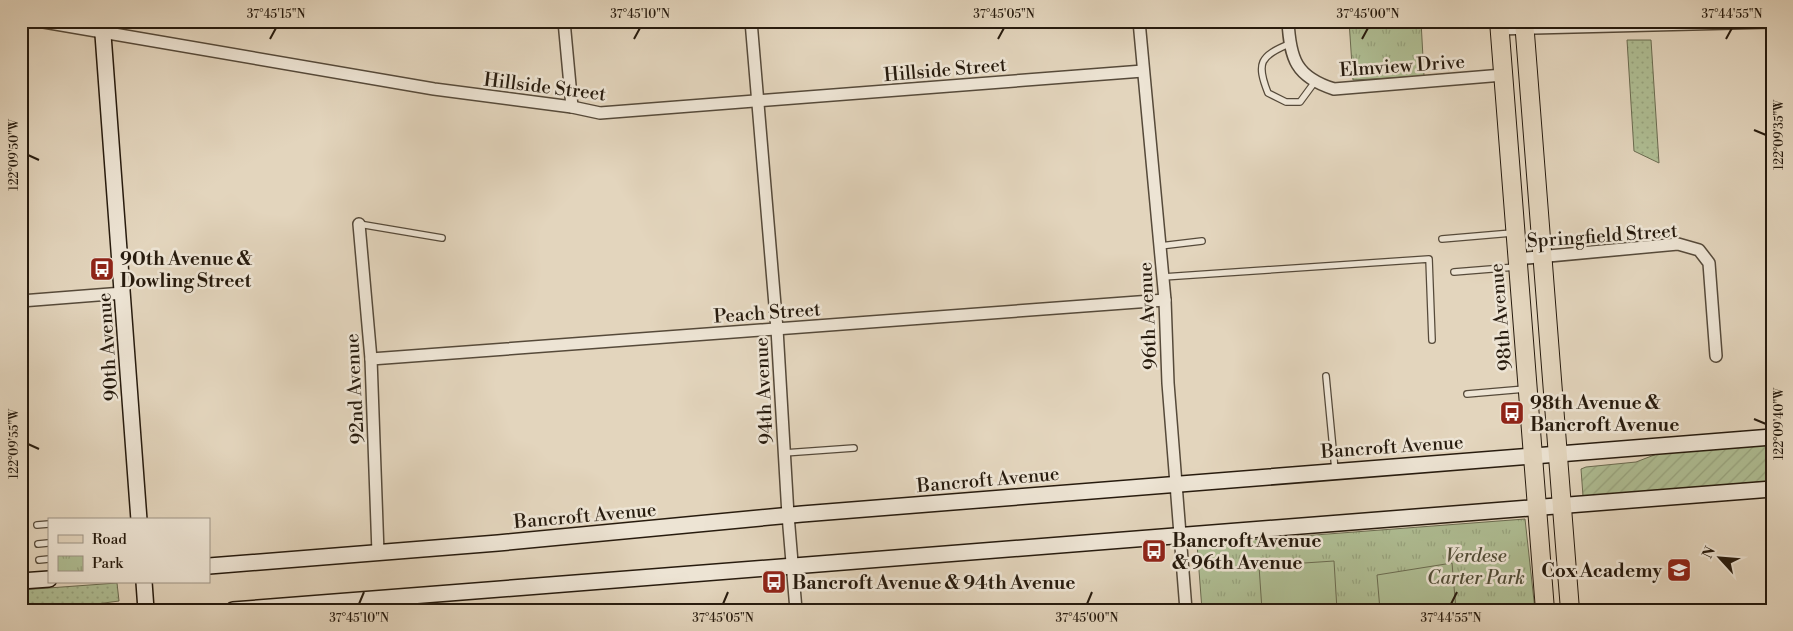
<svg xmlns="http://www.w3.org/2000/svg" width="1793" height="631" font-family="'Libre Bodoni',serif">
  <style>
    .grass { fill: url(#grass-dots); stroke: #6b6c51 }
    .park { fill: url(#park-tufts); stroke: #6b6c51 }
    .garden { fill: url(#garden-furrows); stroke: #6b6c51 }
    .pitch { fill: #afbe94; stroke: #6b6c51 }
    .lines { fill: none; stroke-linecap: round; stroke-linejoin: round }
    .lane-casing { stroke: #564a3a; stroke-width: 8 }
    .street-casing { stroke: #564a3a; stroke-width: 14 }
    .secondary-casing { stroke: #271b0e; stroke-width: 18 }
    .primary-casing { stroke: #271b0e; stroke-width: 20 }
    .lane { stroke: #ede4d4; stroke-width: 5.5 }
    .street { stroke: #ede4d4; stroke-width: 11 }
    .secondary { stroke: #ede4d4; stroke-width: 15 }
    .primary { stroke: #e3d5bd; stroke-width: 18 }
    .ticks { fill: none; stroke: #271b0e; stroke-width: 2 }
    .labels { text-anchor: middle; stroke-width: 5; stroke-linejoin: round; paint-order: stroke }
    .street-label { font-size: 19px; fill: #271b0e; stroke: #ede4d4 }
    .poi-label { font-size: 19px; font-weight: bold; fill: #271b0e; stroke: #ede4d4; text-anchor: start }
    .park-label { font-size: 19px; font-style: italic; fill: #504c36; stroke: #ede4d4 }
    .neatline { fill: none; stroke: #271b0e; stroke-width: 2 }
    .ticks-label { font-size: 12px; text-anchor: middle; fill: #271b0e }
  </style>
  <defs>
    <pattern id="grass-dots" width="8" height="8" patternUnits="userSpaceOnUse" patternTransform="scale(1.25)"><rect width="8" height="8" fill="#afbe94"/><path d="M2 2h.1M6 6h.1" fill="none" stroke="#97a37e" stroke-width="1.8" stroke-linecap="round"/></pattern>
    <pattern id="park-tufts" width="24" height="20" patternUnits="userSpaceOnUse" patternTransform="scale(1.25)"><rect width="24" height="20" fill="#afbe94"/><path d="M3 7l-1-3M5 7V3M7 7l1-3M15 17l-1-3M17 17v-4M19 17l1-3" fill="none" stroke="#97a37e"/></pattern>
    <pattern id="garden-furrows" width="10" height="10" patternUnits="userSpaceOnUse" patternTransform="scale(1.25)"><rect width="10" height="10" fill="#afbe94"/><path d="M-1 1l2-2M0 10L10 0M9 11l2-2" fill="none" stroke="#97a37e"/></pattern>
  </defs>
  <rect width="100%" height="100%" fill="#e3d5bd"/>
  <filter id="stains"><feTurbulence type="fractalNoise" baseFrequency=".004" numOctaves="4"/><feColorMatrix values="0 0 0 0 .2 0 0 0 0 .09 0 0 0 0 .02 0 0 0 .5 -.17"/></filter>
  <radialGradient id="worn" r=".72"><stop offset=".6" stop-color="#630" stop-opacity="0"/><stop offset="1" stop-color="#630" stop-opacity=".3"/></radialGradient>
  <g class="grass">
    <path d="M1627 40H1651L1659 163 1634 151Z"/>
    <path d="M117 583 119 601 52 610H21V590Z"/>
  </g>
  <g class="park">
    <path d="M1349 21H1421L1424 76 1353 80Z"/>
    <path d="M1525 519 1535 610H1202L1197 544Z"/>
  </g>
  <path class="garden" d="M1772 443V481L1583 496 1581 469 1586 467 1636 462 1662 452Z"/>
  <g class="pitch">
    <path d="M1334 561 1337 610H1262L1259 566Z"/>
    <path d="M1452 563 1456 610H1380L1377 575Z"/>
  </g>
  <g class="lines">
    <defs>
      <g id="lane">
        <path d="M1289 44C1260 56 1256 63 1268 93L1286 102H1300L1314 83"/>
        <path d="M359 224 442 238"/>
        <path d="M1442 239 1512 233"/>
        <path d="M1160 246 1202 241"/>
        <path d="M1454 272 1516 267"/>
        <path d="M1163 277 1429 259 1432 340"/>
        <path d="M1326 376 1335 470"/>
        <path d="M1467 394 1525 389"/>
        <path d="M784 453 854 448"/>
        <path d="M37 525 49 524"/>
        <path d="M38 544 48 543"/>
        <path d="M39 560 49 559"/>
      </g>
      <g id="street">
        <path d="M38 21 434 89 572 107 600 113 1143 71"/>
        <path d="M564 21 572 107"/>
        <path d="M751 21 777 329 788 515 796 610"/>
        <path d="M1139 21 1165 300 1168 383 1186 610"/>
        <path d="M1288 21C1290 59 1296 77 1334 89L1503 75"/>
        <path d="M1499 29 1772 22"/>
        <path d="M359 224 371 359 378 553"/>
        <path d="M1517 259 1678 244 1699 250 1709 263 1716 356"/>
        <path d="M21 301 123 293"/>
        <path d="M371 359 1165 300"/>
      </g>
      <g id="secondary">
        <path d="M102 21 139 520"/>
        <path d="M209 566 498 543 802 514 1772 437"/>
        <path d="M21 581 49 579"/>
        <path d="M144 582 146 610"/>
        <path d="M233 610 1772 489"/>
      </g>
      <g id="primary">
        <path d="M1499 21 1545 610"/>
        <path d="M1524 21 1570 610"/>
      </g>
    </defs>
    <use href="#lane" class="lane-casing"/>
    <use href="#street" class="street-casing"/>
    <use href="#secondary" class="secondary-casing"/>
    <use href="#primary" class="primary-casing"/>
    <use href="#lane" class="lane"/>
    <use href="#street" class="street"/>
    <use href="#secondary" class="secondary"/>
    <use href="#primary" class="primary"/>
  </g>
  <path class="ticks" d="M270 39 276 28M634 39 640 28M998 39 1004 28M1362 39 1368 28M1726 39 1732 28M1754 130 1766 135M28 155 39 160M1754 419 1766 424M28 444 39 449M359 604 364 592M723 604 728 592M1087 604 1092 592M1451 604 1457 592"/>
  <defs>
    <symbol id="bus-square" viewBox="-11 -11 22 22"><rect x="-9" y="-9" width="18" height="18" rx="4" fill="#8f2418" stroke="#ede4d4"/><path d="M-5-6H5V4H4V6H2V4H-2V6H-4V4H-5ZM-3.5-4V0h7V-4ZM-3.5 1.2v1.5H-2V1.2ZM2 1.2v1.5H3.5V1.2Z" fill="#fff"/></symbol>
    <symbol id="school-square" viewBox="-11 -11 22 22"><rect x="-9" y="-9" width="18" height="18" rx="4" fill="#8f2418" stroke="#ede4d4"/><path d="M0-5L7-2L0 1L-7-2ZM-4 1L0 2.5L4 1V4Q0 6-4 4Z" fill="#fff"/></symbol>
  </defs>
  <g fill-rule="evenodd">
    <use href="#bus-square" x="88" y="255" width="28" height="28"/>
    <use href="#bus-square" x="1498" y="399" width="28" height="28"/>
    <use href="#bus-square" x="1140" y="537" width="28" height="28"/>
    <use href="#school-square" x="1665" y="556" width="28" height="28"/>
    <use href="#bus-square" x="760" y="568" width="28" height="28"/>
  </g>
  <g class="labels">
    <g class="street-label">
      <text transform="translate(1402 65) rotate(-4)" y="7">Elmview Drive</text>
      <text transform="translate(945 69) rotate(-5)" y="7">Hillside Street</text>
      <text transform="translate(545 86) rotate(7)" y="7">Hillside Street</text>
      <text transform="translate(1602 235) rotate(-4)" y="7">Springfield Street</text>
      <text transform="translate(767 312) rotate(-4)" y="7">Peach Street</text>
      <text transform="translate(1147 316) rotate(-93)" y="7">96th Avenue</text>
      <text transform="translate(1500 317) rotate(-95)" y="7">98th Avenue</text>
      <text transform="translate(107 347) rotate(-94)" y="7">90th Avenue</text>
      <text transform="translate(354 389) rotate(-93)" y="7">92nd Avenue</text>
      <text transform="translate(763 391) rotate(-93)" y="7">94th Avenue</text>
      <text transform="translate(1392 446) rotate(-4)" y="7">Bancroft Avenue</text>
      <text transform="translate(988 479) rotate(-5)" y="7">Bancroft Avenue</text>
      <text transform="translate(585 515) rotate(-5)" y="7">Bancroft Avenue</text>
    </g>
    <g class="poi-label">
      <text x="120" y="265">90th Avenue &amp;<tspan x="120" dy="22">Dowling Street</tspan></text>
      <text x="1530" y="409">98th Avenue &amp;<tspan x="1530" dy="22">Bancroft Avenue</tspan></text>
      <text x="1172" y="547">Bancroft Avenue<tspan x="1172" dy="22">&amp; 96th Avenue</tspan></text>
      <text x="1662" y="577" text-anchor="end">Cox Academy</text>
      <text x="792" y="589">Bancroft Avenue &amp; 94th Avenue</text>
    </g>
    <g class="park-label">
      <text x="1476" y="562">Verdese<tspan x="1476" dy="22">Carter Park</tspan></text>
    </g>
  </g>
  <rect width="1793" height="631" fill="none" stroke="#e3d5bd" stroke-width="55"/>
  <rect x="48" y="518" width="162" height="65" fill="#ede4d4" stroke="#9e9485"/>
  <rect x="58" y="535" width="25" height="8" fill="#e3d5bd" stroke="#9e9485"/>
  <text x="92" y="544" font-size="15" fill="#271b0e">Road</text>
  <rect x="58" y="556" width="25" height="15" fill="url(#park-tufts)" stroke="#9e9485"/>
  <text x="92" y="568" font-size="15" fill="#271b0e">Park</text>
  <g transform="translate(1720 558) rotate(296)" stroke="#ede4d4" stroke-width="4" paint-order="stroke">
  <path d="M0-4L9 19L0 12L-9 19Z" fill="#271b0e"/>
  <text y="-8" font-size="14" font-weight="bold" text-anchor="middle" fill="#271b0e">N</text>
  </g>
  <rect x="28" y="28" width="1738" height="576" class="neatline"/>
  <g class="ticks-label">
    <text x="276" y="18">37°45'15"N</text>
    <text x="640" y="18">37°45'10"N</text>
    <text x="1004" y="18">37°45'05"N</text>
    <text x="1368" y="18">37°45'00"N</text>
    <text x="1732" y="18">37°44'55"N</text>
    <text transform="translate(1779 135) rotate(-90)" y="4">122°09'35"W</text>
    <text transform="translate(14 155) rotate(-90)" y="4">122°09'50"W</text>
    <text transform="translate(1779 424) rotate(-90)" y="4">122°09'40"W</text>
    <text transform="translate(14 444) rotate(-90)" y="4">122°09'55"W</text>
    <text x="359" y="622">37°45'10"N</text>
    <text x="723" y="622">37°45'05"N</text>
    <text x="1087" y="622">37°45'00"N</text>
    <text x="1451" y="622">37°44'55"N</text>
  </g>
  <rect width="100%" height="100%" filter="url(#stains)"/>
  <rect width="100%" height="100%" fill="url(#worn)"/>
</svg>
